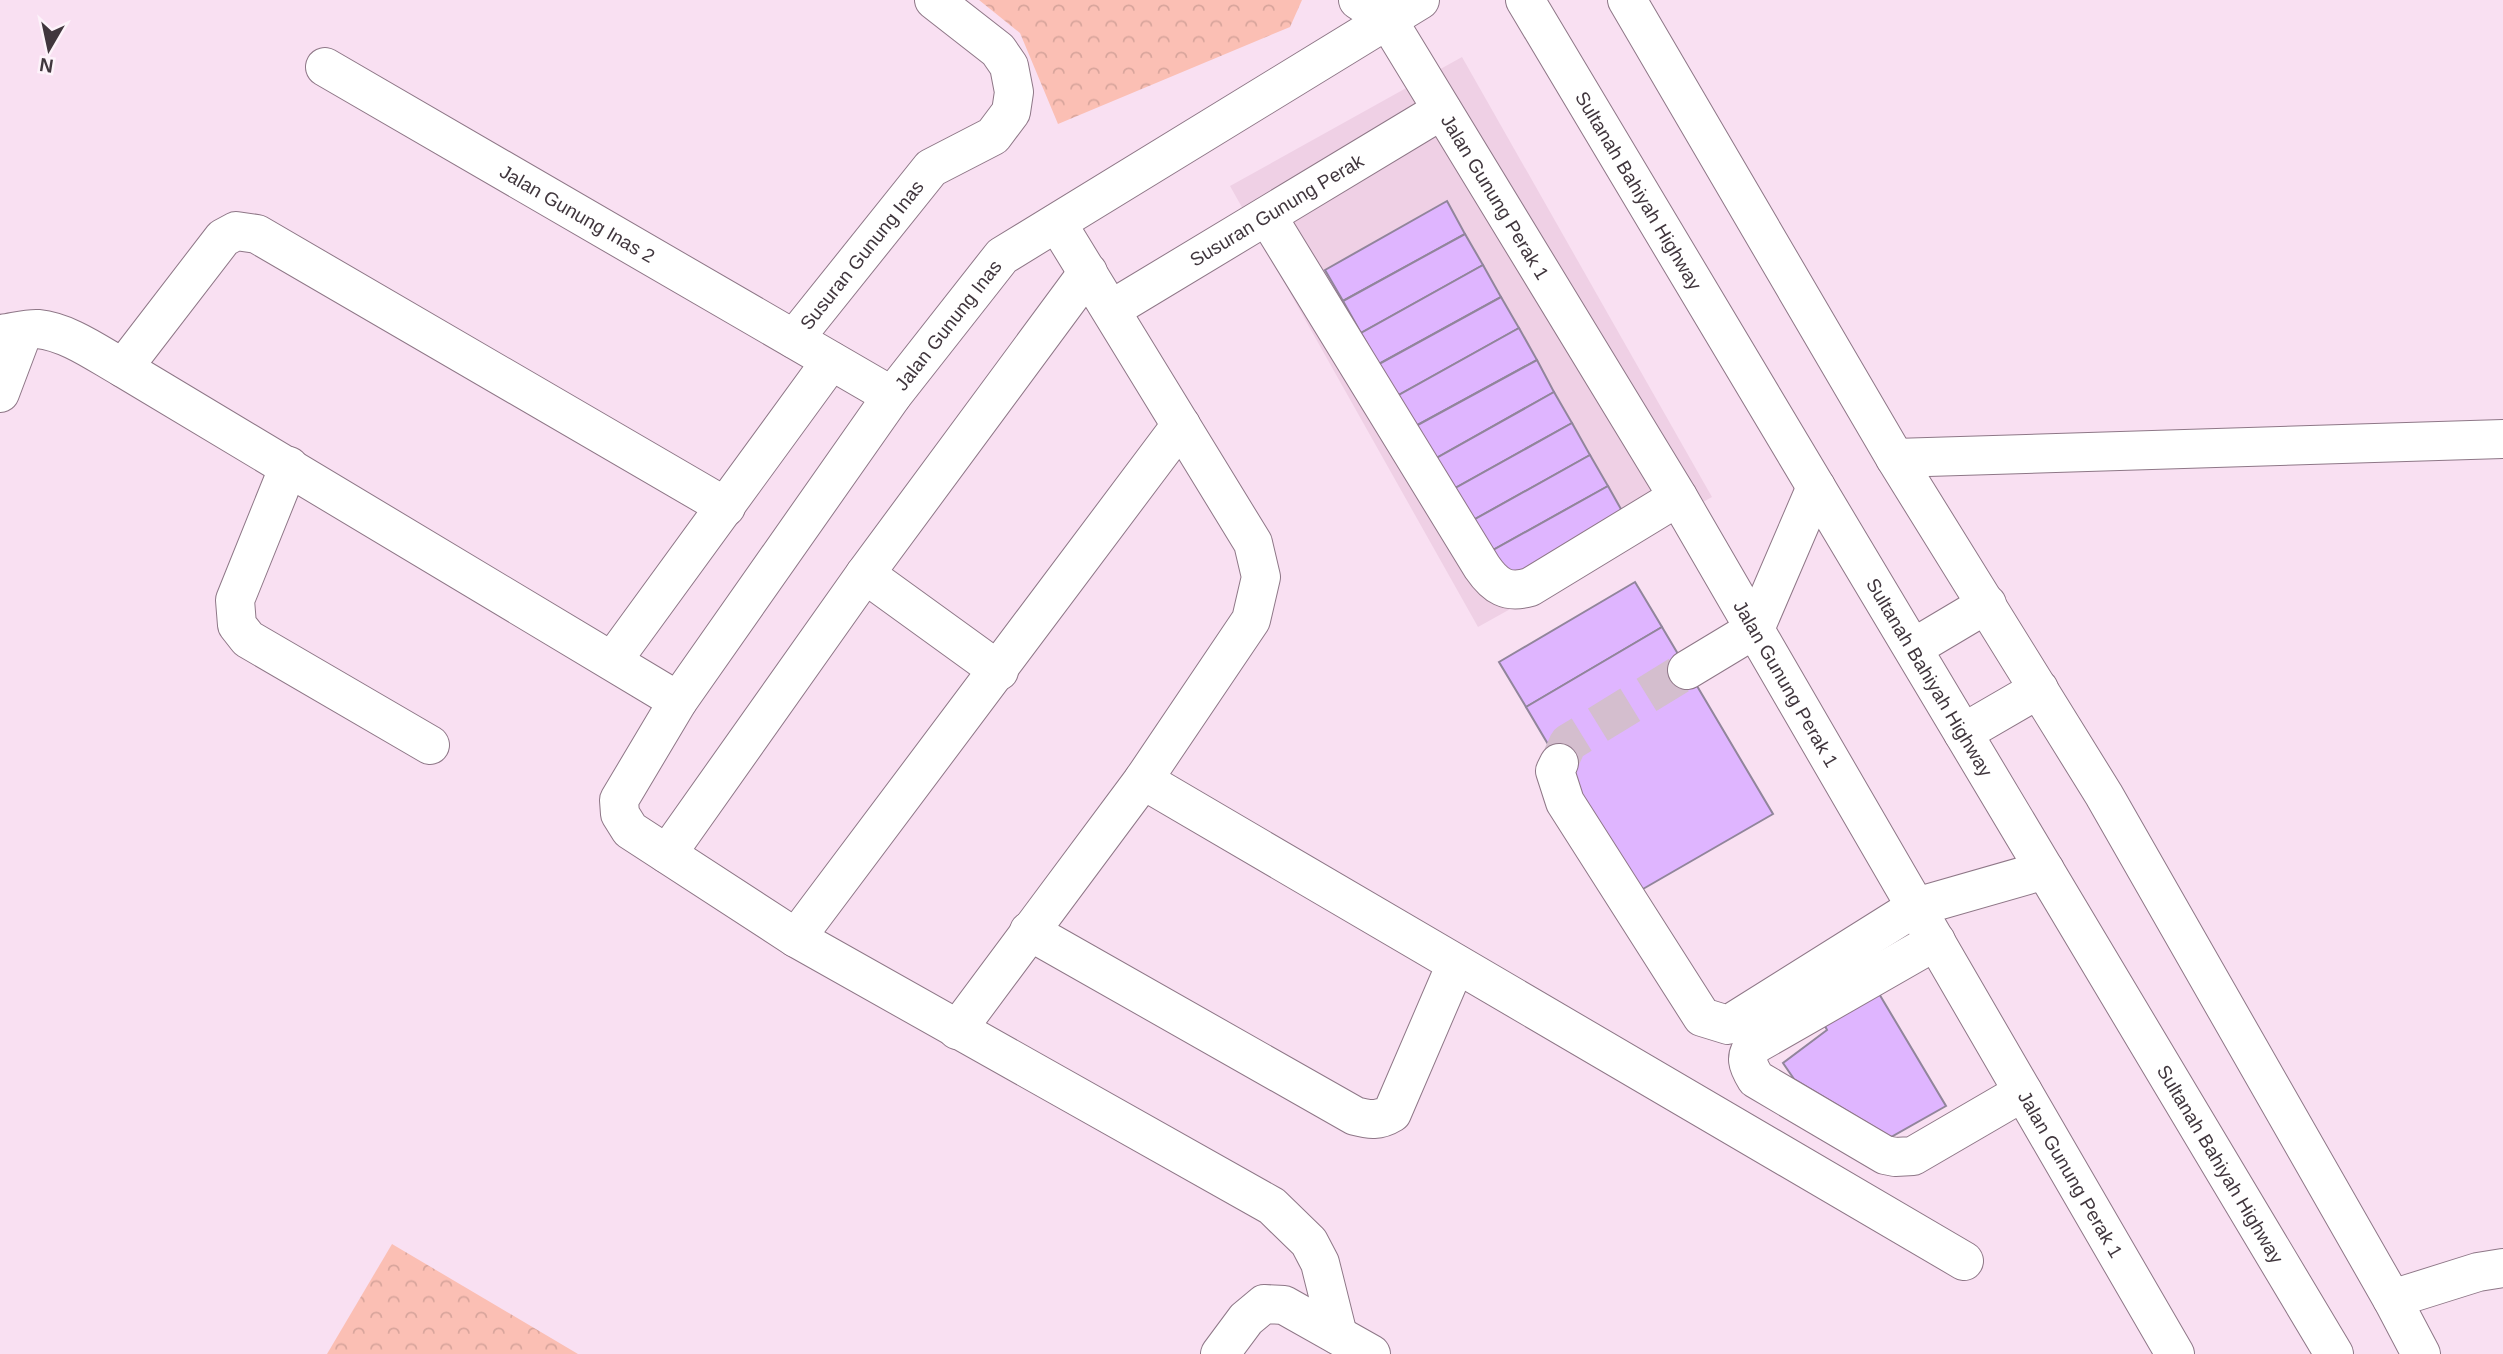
<svg xmlns="http://www.w3.org/2000/svg" width="2503" height="1354" font-family="Arial,sans-serif">
  <style>
    .built { fill: #efd0e5 }
    .forest { fill: url(#forest-crowns) }
    .building { fill: #dfb5ff; stroke: #91859b; stroke-width: 2 }
    .lines { fill: none; stroke-linecap: round; stroke-linejoin: round }
    .minor-tunnel { stroke: #d4bece; stroke-width: 38; stroke-dasharray: 38 19; stroke-linecap: butt }
    .minor-casing { stroke: #8e7787; stroke-width: 40 }
    .major-casing { stroke: #8e7787; stroke-width: 40 }
    .minor { stroke: #fff; stroke-width: 38 }
    .major { stroke: #fff; stroke-width: 38 }
    .labels { text-anchor: middle; stroke-width: 6; stroke-linejoin: round; paint-order: stroke }
    .street-label { font-size: 19px; fill: #40363d; stroke: #fdf3fa }
  </style>
  <defs>
    <pattern id="forest-crowns" width="20" height="18" patternUnits="userSpaceOnUse" patternTransform="scale(1.75)"><rect width="20" height="18" fill="#fbbfb4"/><path d="M2 6a3 3 0 1 1 6 0M12 15a3 3 0 1 1 6 0" fill="none" stroke="#d8a59c"/></pattern>
  </defs>
  <rect width="100%" height="100%" fill="#f9e0f2"/>
  <path class="built" d="M1462 57 1712 497 1478 627 1230 186Z"/>
  <g class="forest">
    <path d="M979 0H1302L1290 27 1058 124 1020 33Z"/>
    <path d="M392 1244 578 1354H327Z"/>
  </g>
  <g class="building">
    <path d="M1447 201 1465 234 1343 301 1325 270Z"/>
    <path d="M1465 234 1483 265 1361 333 1343 301Z"/>
    <path d="M1483 265 1501 297 1379 364 1361 333Z"/>
    <path d="M1501 297 1519 328 1397 396 1379 364Z"/>
    <path d="M1519 328 1537 360 1414 427 1397 396Z"/>
    <path d="M1537 360 1554 392 1433 460 1414 427Z"/>
    <path d="M1554 392 1572 423 1450 491 1433 460Z"/>
    <path d="M1572 423 1590 455 1468 523 1450 491Z"/>
    <path d="M1590 455 1608 486 1486 554 1468 523Z"/>
    <path d="M1608 486 1626 518 1504 586 1486 554Z"/>
    <path d="M1635 582 1662 627 1526 707 1499 662Z"/>
    <path d="M1662 627 1773 814 1636 893 1526 707Z"/>
    <path d="M1878 992 1946 1106 1891 1137 1794 1079 1783 1063 1827 1030 1824 1024Z"/>
  </g>
  <g class="lines">
    <path class="minor-tunnel" d="M1559 763 1568 743 1687 670"/>
    <defs>
      <g id="minor">
        <path id="s1" d="M1358 0 1387 19 1678 497 2175 1354"/>
        <path id="s2" d="M325 67 892 396"/>
        <path d="M1267 216 1482 567C1495 586 1507 594 1530 587L1678 497"/>
        <path id="s3" d="M1112 309 1442 110"/>
        <path d="M0 334C11 333 28 328 38 329 68 332 98 354 123 368L678 701"/>
        <path id="s4" d="M794 339 931 168 993 136 1011 112 1014 92 1009 66 998 50 934 0"/>
        <path d="M123 368 223 238 236 231 257 234 726 507"/>
        <path d="M0 393 23 332"/>
        <path d="M1895 458 2503 439"/>
        <path d="M289 466 235 600 237 625 248 639 430 745"/>
        <path d="M865 574 999 671"/>
        <path d="M613 660 831 361"/>
        <path d="M1687 670 1755 629 1816 487"/>
        <path d="M1559 763 1555 771 1565 802 1702 1017 1728 1025 1916 907 2045 870"/>
        <path d="M1143 780 1964 1261"/>
        <path d="M667 854 865 574 1088 272"/>
        <path d="M1029 931 1355 1116C1370 1120 1379 1121 1392 1113L1456 964"/>
        <path d="M796 938 1181 425"/>
        <path d="M1936 941 1756 1044C1743 1056 1748 1066 1756 1079L1885 1155 1895 1157 1913 1156 2023 1092"/>
        <path d="M957 1030 1143 780 1251 620 1261 577 1253 543 1057 223"/>
        <path d="M2392 1299 2478 1272 2503 1268"/>
        <path id="s5" d="M1338 1335 1320 1263 1309 1242 1272 1206 796 938 630 830 620 814 619 800 678 701 892 396 1002 256 1420 0"/>
        <path d="M1220 1354 1246 1319 1264 1304 1284 1305 1371 1354"/>
      </g>
      <g id="major">
        <path id="s6" d="M1525 0 2334 1354"/>
        <path d="M1627 0 1895 458 2104 795 2392 1299 2421 1354"/>
        <path d="M1913 648 1987 604"/>
        <path d="M1963 733 2039 689"/>
      </g>
    </defs>
    <use href="#minor" class="minor-casing"/>
    <use href="#major" class="major-casing"/>
    <use href="#minor" class="minor"/>
    <use href="#major" class="major"/>
  </g>
  <g class="labels">
    <g class="street-label">
      <text dy="7" stroke="none"><textPath href="#s6" startOffset="222">Sultanah Bahiyah Highway</textPath></text>
      <text dy="7" stroke="none"><textPath href="#s1" startOffset="243">Jalan Gunung Perak 1</textPath></text>
      <text dy="7" stroke="none"><textPath href="#s3" startOffset="192">Susuran Gunung Perak</textPath></text>
      <text dy="7" stroke="none"><textPath href="#s2" startOffset="292">Jalan Gunung Inas 2</textPath></text>
      <text dy="7" stroke="none"><textPath href="#s4" startOffset="108">Susuran Gunung Inas</textPath></text>
      <text dy="7" stroke="none"><textPath href="#s5" startOffset="1505">Jalan Gunung Inas</textPath></text>
      <text dy="7" stroke="none"><textPath href="#s6" startOffset="789">Sultanah Bahiyah Highway</textPath></text>
      <text dy="7" stroke="none"><textPath href="#s1" startOffset="810">Jalan Gunung Perak 1</textPath></text>
      <text dy="7" stroke="none"><textPath href="#s6" startOffset="1356">Sultanah Bahiyah Highway</textPath></text>
      <text dy="7" stroke="none"><textPath href="#s1" startOffset="1377">Jalan Gunung Perak 1</textPath></text>
    </g>
  </g>
  <g transform="translate(49 49) rotate(189)" stroke="#fdf3fa" stroke-width="5" paint-order="stroke">
  <path d="M0-5L12 26L0 18L-12 26Z" fill="#40363d"/>
  <text y="-10" font-size="19" font-weight="bold" text-anchor="middle" fill="#40363d">N</text>
  </g>
</svg>
